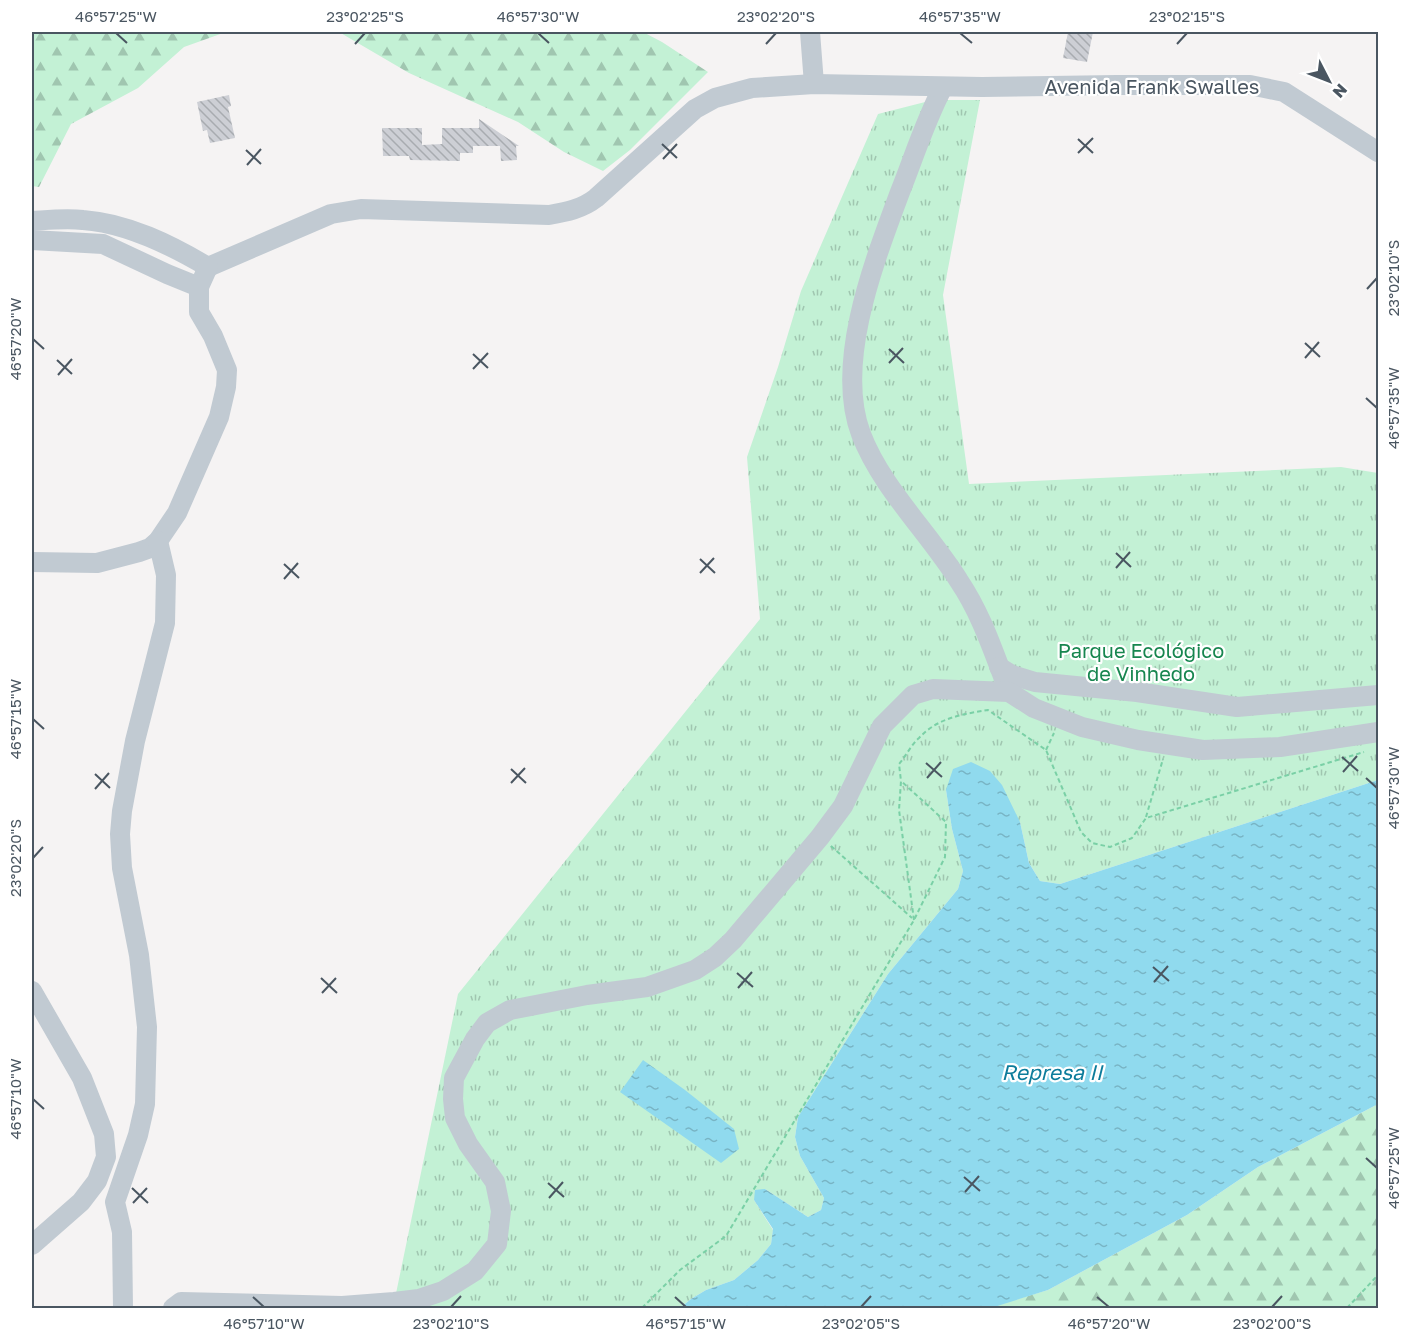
<svg xmlns="http://www.w3.org/2000/svg" width="1410" height="1340" font-family="'Golos Text',sans-serif">
  <style>
    .grass { fill: url(#grass-tufts) }
    .forest { fill: url(#forest-firs) }
    .water { fill: url(#water-ripples) }
    .building { fill: url(#building-back-hatch) }
    .lines { fill: none; stroke-linecap: round; stroke-linejoin: round }
    .path { stroke: #7ad0a6; stroke-width: 2; stroke-dasharray: 4.5 3; stroke-linecap: butt }
    .minor { stroke: #c1cad2; stroke-width: 20 }
    .ticks { fill: none; stroke: #4a5661; stroke-width: 2 }
    .labels { text-anchor: middle; stroke-width: 4.5; stroke-linejoin: round; paint-order: stroke }
    .street-label { font-size: 20px; fill: #4a5661; stroke: #fff }
    .park-label { font-size: 20px; fill: #17864f; stroke: #fff }
    .water-label { font-size: 21px; font-style: italic; fill: #0c7c9b; stroke: #fff }
    .neatline { fill: none; stroke: #4a5661; stroke-width: 2 }
    .ticks-label { font-size: 15px; text-anchor: middle; fill: #4a5661 }
  </style>
  <defs>
    <pattern id="grass-tufts" width="24" height="20" patternUnits="userSpaceOnUse" patternTransform="scale(1.5)"><rect width="24" height="20" fill="#c3f1d5"/><path d="M3 7l-1-3M5 7V3M7 7l1-3M15 17l-1-3M17 17v-4M19 17l1-3" fill="none" stroke="#a0c6b0"/></pattern>
    <pattern id="forest-firs" width="22" height="20" patternUnits="userSpaceOnUse" patternTransform="scale(1.5)"><rect width="22" height="20" fill="#c3f1d5"/><path d="M5 1l3.5 6h-7zM16 11l3.5 6h-7z" fill="#a0c6b0"/></pattern>
    <pattern id="water-ripples" width="26" height="14" patternUnits="userSpaceOnUse" patternTransform="scale(1.5)"><rect width="26" height="14" fill="#90daee"/><path d="M2 4q2-2 4 0t4 0M15 11q2-2 4 0t4 0" fill="none" stroke="#78b4c4"/></pattern>
    <pattern id="building-back-hatch" width="6" height="6" patternUnits="userSpaceOnUse" patternTransform="scale(1.5)"><rect width="6" height="6" fill="#cdcfd5"/><path d="M-1 5l2 2M0 0l6 6M5-1l2 2" fill="none" stroke="#a8abb0"/></pattern>
  </defs>
  <rect width="100%" height="100%" fill="#f5f3f3"/>
  <path class="grass" d="M933 100H980L943 295 969 484 1341 467 1378 473V780L1060 884 1040 881 1029 863 1020 822 946 790 952 829 963 871 958 889 888 974 798 1117 795 1137 800 1156 824 1198 821 1210 808 1217 765 1189 754 1200 773 1230 771 1244 758 1260 734 1280 706 1290 691 1299 680 1308H393L458 994 760 619 747 457 778 367 801 291 878 114Z"/>
  <g class="forest">
    <path d="M32 32H226L184 47 138 88 71 124 39 187 32 186Z"/>
    <path d="M339 32H643L662 42 708 72 630 150 603 171 564 152 518 122 409 73Z"/>
    <path d="M1378 1104V1308H987L1048 1290 1187 1215 1258 1167Z"/>
  </g>
  <g class="water">
    <path d="M971 762 990 771 1002 785 1020 822 1029 863 1040 881 1060 884 1378 780V1104L1258 1167 1187 1215 1048 1290 991 1308H680L691 1299 706 1290 734 1280 758 1260 771 1244 773 1229 754 1200 755 1190 765 1189 808 1217 821 1210 824 1198 800 1156 795 1137 798 1117 888 974 958 889 963 871 952 829 946 790 953 769Z"/>
    <path d="M643 1060 685 1090 734 1129 739 1149 721 1163 620 1092Z"/>
  </g>
  <g class="building">
    <path d="M1068 32H1093L1087 62 1063 58Z"/>
    <path d="M229 95 231 106 228 107 235 138 210 143 207 130 203 131 197 102Z"/>
    <path d="M479 119 519 146H516L517 160 501 161 500 146H473V153H460V161L410 160 409 156H383L382 128H422V145L442 144V128H479Z"/>
  </g>
  <g class="lines">
    <g class="path">
      <path d="M1046 750 1054 733"/>
      <path d="M1146 817 1163 759"/>
      <path d="M831 846 912 918"/>
      <path d="M914 920 899 810 901 781 899 764C906 756 911 745 919 738 937 718 963 714 988 710L1046 750 1081 832 1092 843 1110 847 1132 838 1146 818 1364 752"/>
      <path d="M642 1308 680 1270 726 1236 914 920 945 857 946 822 901 781"/>
      <path d="M1347 1308 1378 1275"/>
    </g>
    <g class="minor">
      <path d="M810 32 814 84"/>
      <path d="M943 87C925 121 914 157 900 192 875 260 834 362 861 434 881 487 929 533 959 581 982 615 994 654 1009 692"/>
      <path d="M32 221C48 220 66 218 83 220 127 223 171 245 208 267"/>
      <path d="M32 240 103 244 167 274 199 287"/>
      <path d="M208 267 331 214 361 209 549 215C566 212 582 209 596 198L695 109 715 98 752 88 814 84 982 87 1117 85H1250L1284 92 1378 152"/>
      <path d="M32 562 97 563 139 552 150 548 158 541 177 513 219 417 226 387 227 370 213 336 199 312V287L208 267"/>
      <path d="M999 667 1012 675 1035 682 1137 692 1237 707 1378 695"/>
      <path d="M32 991 82 1078 104 1134 106 1157 97 1181 81 1202 32 1245"/>
      <path d="M123 1308 122 1232 115 1202 138 1135 145 1104 147 1027 139 955 122 868 120 834 122 811 135 741 165 623 166 575 158 541"/>
      <path d="M173 1308 181 1302 342 1306 394 1302 419 1299 443 1291 475 1271 497 1244 501 1211 495 1182 468 1144 455 1118 453 1099 454 1078 475 1039 487 1023 510 1010 587 995 647 987 695 970 715 957 733 940 820 837 843 806 882 726 913 695 933 689 1009 692 1034 708 1082 727 1138 740 1203 750 1280 747 1378 732"/>
    </g>
  </g>
  <path class="ticks" d="M116 33 127 43M538 33 549 43M960 33 972 43M355 44 365 33M766 44 776 33M1177 44 1187 33M1078 139 1093 153M662 144 677 158M246 150 261 164M1078 153 1093 138M663 159 677 144M247 165 261 149M1367 289 1377 278M33 339 44 349M1305 343 1320 357M889 349 904 363M473 354 488 368M1305 358 1319 342M57 360 72 374M889 363 903 348M473 369 488 353M58 375 72 359M1366 398 1377 408M1116 553 1131 567M700 559 715 573M284 564 299 578M1116 568 1130 552M700 573 714 558M284 579 298 563M33 719 44 729M1342 757 1358 771M926 763 942 777M511 769 526 783M1343 772 1357 756M95 774 110 788M927 778 941 762M1366 778 1377 788M511 783 525 768M95 789 109 773M33 858 43 847M1153 967 1169 981M737 973 753 987M321 978 337 993M1154 982 1168 966M738 988 752 972M322 993 336 978M33 1099 44 1109M1366 1158 1377 1168M964 1177 980 1191M548 1183 564 1197M132 1188 148 1203M965 1192 979 1176M549 1198 563 1182M133 1203 147 1188M253 1297 264 1307M675 1297 686 1307M1097 1297 1109 1307M451 1307 461 1296M861 1307 871 1296M1272 1307 1282 1296"/>
  <g class="labels">
    <g class="street-label">
      <text x="1152" y="94">Avenida Frank Swalles</text>
    </g>
    <g class="park-label">
      <text x="1141" y="658">Parque Ecológico<tspan x="1141" dy="23">de Vinhedo</tspan></text>
    </g>
    <g class="water-label">
      <text x="1052" y="1080">Represa II</text>
    </g>
  </g>
  <rect width="1410" height="1340" fill="none" stroke="#ffffff" stroke-width="66"/>
  <g transform="translate(1329 81) rotate(132)" stroke="#ffffff" stroke-width="4.5" paint-order="stroke">
  <path d="M0-4.5L10 22L0 15L-10 22Z" fill="#4a5661"/>
  <text y="-9" font-size="16" font-weight="bold" text-anchor="middle" fill="#4a5661">N</text>
  </g>
  <rect x="33" y="33" width="1344" height="1274" class="neatline"/>
  <g class="ticks-label">
    <text x="116" y="22">46°57'25"W</text>
    <text x="365" y="22">23°02'25"S</text>
    <text x="538" y="22">46°57'30"W</text>
    <text x="776" y="22">23°02'20"S</text>
    <text x="960" y="22">46°57'35"W</text>
    <text x="1187" y="22">23°02'15"S</text>
    <text transform="translate(1394 278) rotate(-90)" y="5">23°02'10"S</text>
    <text transform="translate(16 339) rotate(-90)" y="5">46°57'20"W</text>
    <text transform="translate(1394 408) rotate(-90)" y="5">46°57'35"W</text>
    <text transform="translate(16 719) rotate(-90)" y="5">46°57'15"W</text>
    <text transform="translate(1394 788) rotate(-90)" y="5">46°57'30"W</text>
    <text transform="translate(16 858) rotate(-90)" y="5">23°02'20"S</text>
    <text transform="translate(16 1099) rotate(-90)" y="5">46°57'10"W</text>
    <text transform="translate(1394 1168) rotate(-90)" y="5">46°57'25"W</text>
    <text x="264" y="1329">46°57'10"W</text>
    <text x="451" y="1329">23°02'10"S</text>
    <text x="686" y="1329">46°57'15"W</text>
    <text x="861" y="1329">23°02'05"S</text>
    <text x="1109" y="1329">46°57'20"W</text>
    <text x="1272" y="1329">23°02'00"S</text>
  </g>
</svg>
